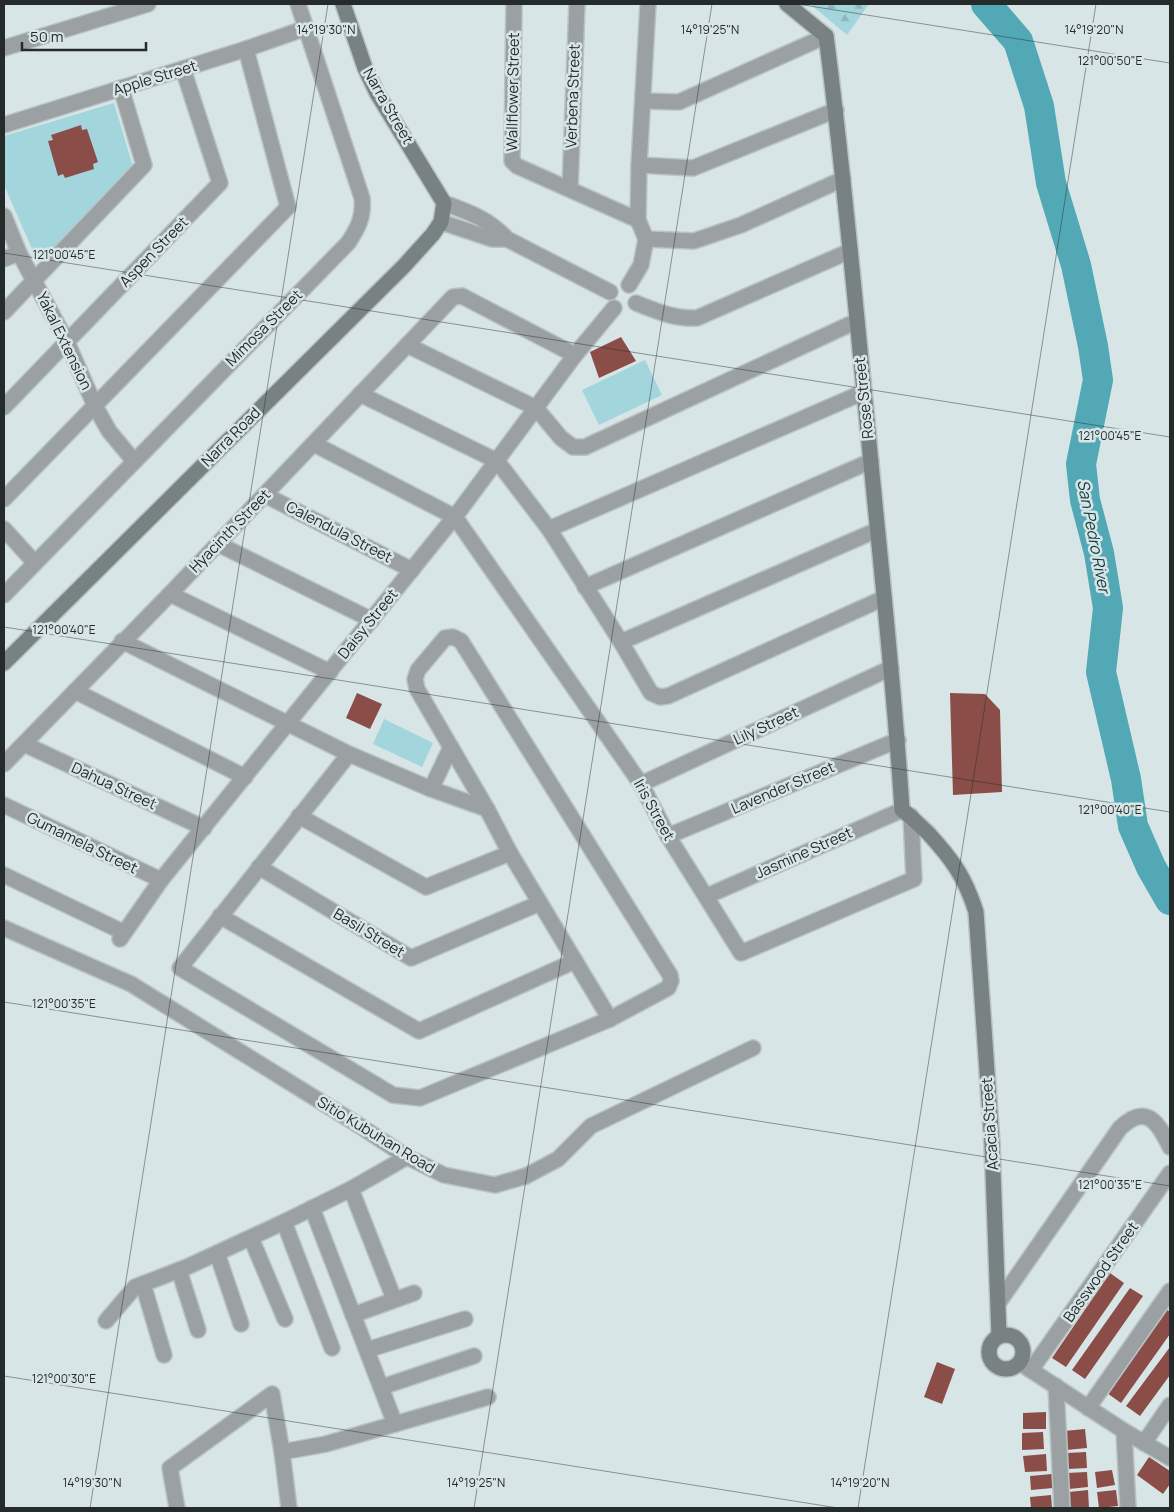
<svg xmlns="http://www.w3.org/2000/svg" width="1174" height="1512" font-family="Manrope,sans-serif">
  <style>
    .forest { fill: url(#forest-firs) }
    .park { fill: #a3d5dc }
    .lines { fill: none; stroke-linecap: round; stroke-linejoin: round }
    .river { stroke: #52a9b5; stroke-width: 30 }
    .building { fill: #8b4d47 }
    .street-casing { stroke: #b8c3c5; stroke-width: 18 }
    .secondary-casing { stroke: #b8c3c5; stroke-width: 18 }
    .street { stroke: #9ba1a2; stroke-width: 15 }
    .secondary { stroke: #798283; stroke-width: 15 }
    .ticks { fill: none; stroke: #252a2a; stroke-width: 1; stroke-opacity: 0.45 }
    .labels { text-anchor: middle; stroke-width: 5; stroke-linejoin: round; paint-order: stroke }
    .street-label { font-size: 15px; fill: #252a2a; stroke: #d8e5e7 }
    .water-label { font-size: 16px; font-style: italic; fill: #123c41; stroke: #d8e5e7 }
    .ticks-label { font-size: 12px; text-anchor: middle; fill: #252a2a; stroke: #d8e5e7; stroke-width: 5; stroke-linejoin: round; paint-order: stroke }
  </style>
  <defs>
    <pattern id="forest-firs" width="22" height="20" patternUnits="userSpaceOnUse" patternTransform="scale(1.25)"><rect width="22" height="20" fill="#a3d5dc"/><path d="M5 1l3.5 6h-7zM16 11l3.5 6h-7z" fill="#8cb7bd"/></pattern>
  </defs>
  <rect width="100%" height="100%" fill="#d8e5e7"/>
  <path class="forest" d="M810 4H869L847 35Z"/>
  <g class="park">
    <path d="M114 103 134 170 45 262 36 258 4 185V136Z"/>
    <path d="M645 360 662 395 599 425 582 390Z"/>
    <path d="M384 719 433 743 422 767 373 744Z"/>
  </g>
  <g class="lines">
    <path class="river" d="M986 4 1018 41 1039 106 1051 183 1076 265 1093 346 1098 380 1081 464 1085 500 1099 553 1108 608 1101 672 1126 779 1133 826 1151 867 1170 900"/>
  </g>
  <g class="building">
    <path d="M81 125 82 130 87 129 98 162 93 164 94 169 65 178 63 174 58 176 48 141 53 140 51 135Z"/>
    <path d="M621 337 636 361 599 378 590 352Z"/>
    <path d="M357 693 382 704 370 729 346 718Z"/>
    <path d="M950 693 985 694 1000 710 1002 792 953 795Z"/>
    <path d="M1110 1273 1124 1283 1066 1367 1052 1358Z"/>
    <path d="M1130 1288 1143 1296 1085 1379 1072 1370Z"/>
    <path d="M1166 1309 1170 1312V1334L1121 1403 1107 1393Z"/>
    <path d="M1170 1347V1375L1140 1416 1126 1406Z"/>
    <path d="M937 1362 955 1369 942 1404 924 1397Z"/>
    <path d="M1046 1412V1429H1023V1413Z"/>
    <path d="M1085 1429 1087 1448 1066 1450 1064 1431Z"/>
    <path d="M1043 1432 1044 1449 1022 1450V1433Z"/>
    <path d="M1086 1452 1087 1468 1068 1469 1067 1453Z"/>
    <path d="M1046 1454 1047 1471 1025 1472 1023 1456Z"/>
    <path d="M1149 1457 1170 1471V1484L1163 1494 1137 1475Z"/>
    <path d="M1112 1470 1115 1485 1097 1488 1095 1472Z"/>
    <path d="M1087 1472 1088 1487 1069 1489 1067 1473Z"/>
    <path d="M1052 1474 1053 1488 1031 1490 1030 1476Z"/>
    <path d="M1088 1490 1089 1508H1070L1069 1492Z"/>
    <path d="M1116 1490 1118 1506 1099 1508 1097 1492Z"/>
    <path d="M1051 1495 1052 1508H1031L1030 1497Z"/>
  </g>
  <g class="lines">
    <defs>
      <g id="street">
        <path d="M514 4 512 161 517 166 638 220"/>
        <path d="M4 48 148 4"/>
        <path d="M643 101 679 102 826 36"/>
        <path d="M4 125 246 49 306 28"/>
        <path d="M639 165 693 168 836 110"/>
        <path d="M570 189 577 4"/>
        <path d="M444 203C469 212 489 219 507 239L610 292"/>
        <path d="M4 216 19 253 67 342 95 406 109 431 134 461"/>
        <path d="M441 222 492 239H507"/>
        <path d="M646 239 694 241 741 225 843 179"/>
        <path d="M4 259 19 253"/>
        <path d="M629 285 641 265 646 239 638 220 639 165 648 4"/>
        <path d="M636 303C656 311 674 319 697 318L850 251"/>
        <path d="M4 312 144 165 121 88"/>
        <path d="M407 345 536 408 561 438 573 447H585L857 321"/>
        <path d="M360 394 497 461 549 529 621 642"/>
        <path d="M4 407 220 183 183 69"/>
        <path d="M314 444 455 517 641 784 668 836 741 953 914 879 911 816"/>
        <path d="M265 495 412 570"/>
        <path d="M4 499 288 207 246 49"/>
        <path d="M4 529 35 563"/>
        <path d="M549 529 864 392"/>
        <path d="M877 530 621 642 651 693 660 697 668 696 884 598"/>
        <path d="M218 544 372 620"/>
        <path d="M585 587 871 461"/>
        <path d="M170 594 330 672"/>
        <path d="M4 595 348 243C358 228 364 217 362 198L298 4"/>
        <path d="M122 641 349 754 431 789 487 809 510 853 610 1019 420 1098 393 1095 180 968 349 754"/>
        <path d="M75 691 245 777"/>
        <path d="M24 744 204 828"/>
        <path d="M4 764 170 594 453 297 462 296 575 355"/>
        <path d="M641 784 891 668"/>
        <path d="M431 789 451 747"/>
        <path d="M4 805 161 880"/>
        <path d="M487 809 417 689 415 679 418 670 445 638 453 637 461 641 670 975 671 981 668 988 610 1019"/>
        <path d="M299 816 426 887 510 853"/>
        <path d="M668 836 898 740"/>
        <path d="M259 867 411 958 540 903"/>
        <path d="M4 875 123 932"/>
        <path d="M707 896 902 810"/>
        <path d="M220 916 419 1031 575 961"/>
        <path d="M4 928 131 984 360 1126 407 1157 444 1175 495 1185 526 1176 558 1159 591 1126 753 1048"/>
        <path d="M120 939 161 880 460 510 575 355 614 308"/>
        <path d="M351 1189 394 1299"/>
        <path d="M312 1208 395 1424"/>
        <path d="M284 1222 332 1348"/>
        <path d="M251 1238 285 1319"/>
        <path d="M217 1253 241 1324"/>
        <path d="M179 1270 198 1330"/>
        <path d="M143 1284 164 1355"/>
        <path d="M999 1302 1120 1128C1146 1103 1158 1122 1170 1147"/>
        <path d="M353 1315 414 1293"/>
        <path d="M106 1321 135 1287 187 1267 284 1222 351 1189 407 1157"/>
        <path d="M367 1350 465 1319"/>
        <path d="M1020 1363 1124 1431 1170 1458"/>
        <path d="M1031 1370 1170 1173"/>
        <path d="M1056 1386 1062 1508"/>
        <path d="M382 1387 474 1356"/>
        <path d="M1088 1408 1170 1291"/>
        <path d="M1124 1431 1128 1508"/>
        <path d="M1144 1443 1170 1405"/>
        <path d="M282 1452 289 1508"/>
        <path d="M177 1508 170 1468 272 1394 282 1452 326 1444 488 1397"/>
      </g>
      <g id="secondary">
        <path d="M787 4 826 36C843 164 854 292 867 421 879 551 894 680 902 810 912 817 919 825 928 833 952 859 965 877 976 912L992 1144 999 1336"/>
        <path d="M4 663 404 266 433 234 441 222 444 203 377 93 365 68 343 4"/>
        <circle cx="1006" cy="1352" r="17"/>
      </g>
    </defs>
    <use href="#street" class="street-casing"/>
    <use href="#secondary" class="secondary-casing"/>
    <use href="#street" class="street"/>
    <use href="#secondary" class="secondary"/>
  </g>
  <path class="ticks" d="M797 4 1170 63M4 253 1170 437M4 627 1170 812M4 1002 1170 1186M4 1376 838 1508M90 1508 328 4M474 1508 712 4M858 1508 1096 4"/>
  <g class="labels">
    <g class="street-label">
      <text transform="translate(155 78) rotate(-17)" y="5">Apple Street</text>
      <text transform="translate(513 92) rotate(-89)" y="5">Wallflower Street</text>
      <text transform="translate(573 96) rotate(-88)" y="5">Verbena Street</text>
      <text transform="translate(388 106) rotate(60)" y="5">Narra Street</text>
      <text transform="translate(154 252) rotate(-46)" y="5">Aspen Street</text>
      <text transform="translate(264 328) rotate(-45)" y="5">Mimosa Street</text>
      <text transform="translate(64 341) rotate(64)" y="5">Yakal Extension</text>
      <text transform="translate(864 398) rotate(-96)" y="5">Rose Street</text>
      <text transform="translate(231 437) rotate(-45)" y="5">Narra Road</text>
      <text transform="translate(230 531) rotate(-46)" y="5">Hyacinth Street</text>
      <text transform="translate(339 532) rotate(27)" y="5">Calendula Street</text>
      <text transform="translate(368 624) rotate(-51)" y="5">Daisy Street</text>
      <text transform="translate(766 726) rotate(-25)" y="5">Lily Street</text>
      <text transform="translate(114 786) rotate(25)" y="5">Dahua Street</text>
      <text transform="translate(783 788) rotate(-23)" y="5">Lavender Street</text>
      <text transform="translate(654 810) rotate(61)" y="5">Iris Street</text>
      <text transform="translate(82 843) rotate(26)" y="5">Gumamela Street</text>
      <text transform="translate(804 853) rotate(-24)" y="5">Jasmine Street</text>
      <text transform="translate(369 933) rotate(31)" y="5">Basil Street</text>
      <text transform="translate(990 1124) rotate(-94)" y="5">Acacia Street</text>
      <text transform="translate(376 1135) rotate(31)" y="5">Sitio Kubuhan Road</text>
      <text transform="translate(1101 1272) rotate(-55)" y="5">Basswood Street</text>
    </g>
    <g class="water-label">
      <text transform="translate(1094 536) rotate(79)" y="6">San Pedro River</text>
    </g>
  </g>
  <g class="ticks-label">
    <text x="326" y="34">14°19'30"N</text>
    <text x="710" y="34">14°19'25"N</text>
    <text x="1094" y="34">14°19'20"N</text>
    <text x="1110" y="65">121°00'50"E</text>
    <text x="64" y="259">121°00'45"E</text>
    <text x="1110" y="440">121°00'45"E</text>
    <text x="64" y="634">121°00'40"E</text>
    <text x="1110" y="814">121°00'40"E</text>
    <text x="64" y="1008">121°00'35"E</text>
    <text x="1110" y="1189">121°00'35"E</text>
    <text x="64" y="1383">121°00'30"E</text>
    <text x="92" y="1487">14°19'30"N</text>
    <text x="476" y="1487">14°19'25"N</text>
    <text x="860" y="1487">14°19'20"N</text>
  </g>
  <rect width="1174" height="1512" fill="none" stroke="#252a2a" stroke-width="10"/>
  <path d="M22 42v8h124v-8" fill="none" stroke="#252a2a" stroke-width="2.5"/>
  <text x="30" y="42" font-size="15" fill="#252a2a" stroke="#d8e5e7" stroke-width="4" paint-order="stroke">50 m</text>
</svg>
